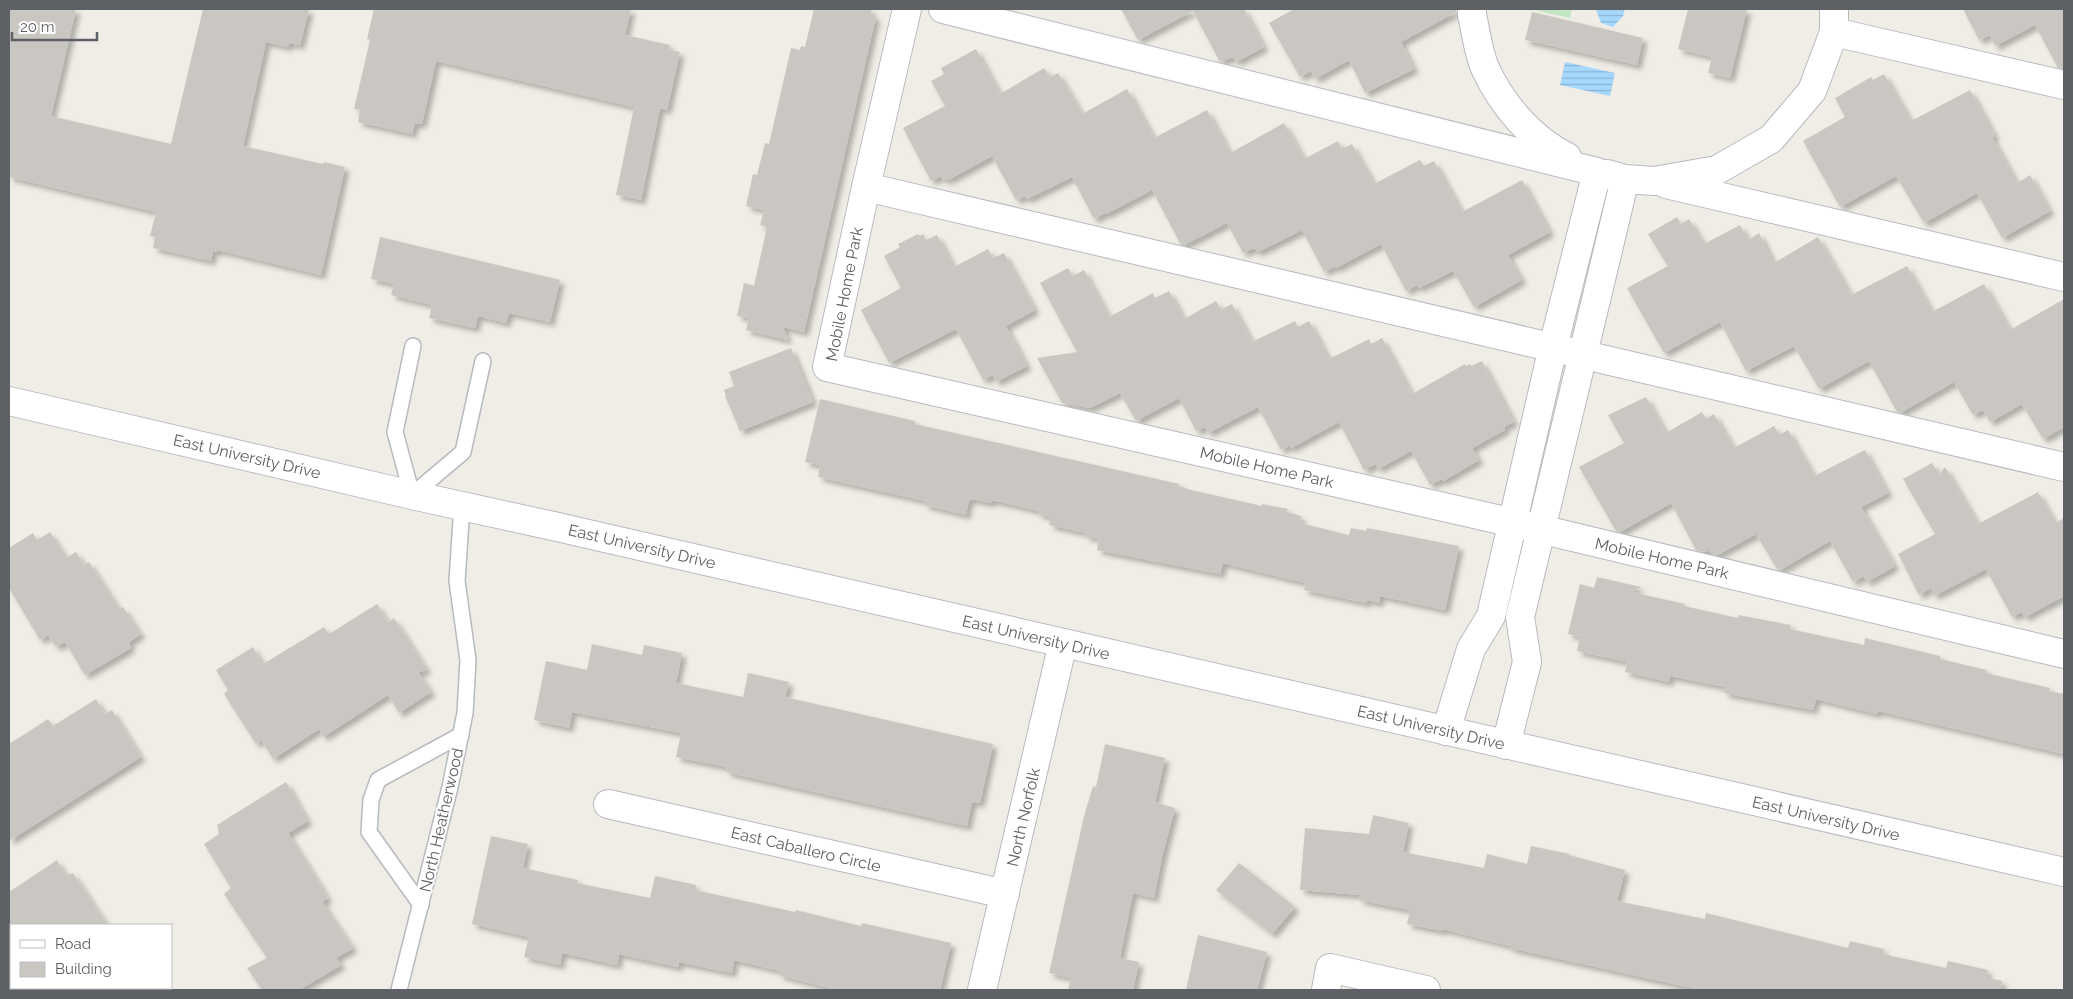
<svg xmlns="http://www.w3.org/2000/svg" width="2073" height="999" font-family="Raleway,sans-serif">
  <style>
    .garden { fill: #c2e6c2 }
    .water { fill: url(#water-rules) }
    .building { fill: #cac7c2; filter: url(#shadow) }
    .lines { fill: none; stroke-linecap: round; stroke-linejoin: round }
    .service-casing { stroke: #b7babf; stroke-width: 18 }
    .minor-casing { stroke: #b7babf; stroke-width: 30 }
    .secondary-casing { stroke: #b8bbc1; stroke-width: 30 }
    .service { stroke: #fff; stroke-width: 15 }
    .minor { stroke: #fff; stroke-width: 28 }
    .secondary { stroke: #fff; stroke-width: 28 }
    .labels { text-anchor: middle; stroke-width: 4; stroke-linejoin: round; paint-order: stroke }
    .street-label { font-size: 16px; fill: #5d6065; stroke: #fff }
  </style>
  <defs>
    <pattern id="water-rules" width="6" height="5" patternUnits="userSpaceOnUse" patternTransform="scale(1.25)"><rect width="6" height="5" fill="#a6d8fe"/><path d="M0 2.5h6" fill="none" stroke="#8ab3d1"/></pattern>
    <filter id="shadow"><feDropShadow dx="4.5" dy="4.5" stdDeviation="2.5" flood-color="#0004"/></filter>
  </defs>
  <rect width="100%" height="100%" fill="#efede5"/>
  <path class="garden" d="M1530 9H1572L1570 18Z"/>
  <g class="water">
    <path d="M1596 9H1625L1623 16 1613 27 1601 23Z"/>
    <path d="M1565 62 1615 73 1610 96 1560 85Z"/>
  </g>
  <g class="building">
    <path d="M9 9H76L51 116 171 144 203 9H309L300 45 289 43 288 47 266 42 243 146 323 164 324 162 345 167 321 275 218 250V252L213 251 211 261 153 248 155 237 150 236 156 212 9 177Z"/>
    <path d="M374 9H631L625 35 670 45 669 50 680 52 667 110 660 108 641 200 616 195 634 107 436 61 422 124 415 123 412 134 358 122 360 110 354 109 370 40 367 39Z"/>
    <path d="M814 9H872L870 15 876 16 804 332 783 327 788 340 746 330 749 318 737 316 744 283 754 286 767 227 760 225 764 210 746 206 753 174 757 175 765 143 769 144 791 48 800 50 801 46 805 47Z"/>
    <path d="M1121 9H1244L1264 47 1236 62 1233 57 1220 62 1193 11 1138 40Z"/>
    <path d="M1294 9H1456V12L1401 42 1414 69 1365 93 1349 60 1315 79 1311 71 1300 77 1269 23Z"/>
    <path d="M1688 9H1747L1730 78 1708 73 1712 57 1678 49Z"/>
    <path d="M1963 9H2064V69L2058 68 2035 25 1995 46 1990 35 1979 40Z"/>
    <path d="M1532 12 1643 38 1637 65 1525 40Z"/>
    <path d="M976 49 1000 94 1044 68 1050 77 1058 73 1082 114 1127 89 1154 138 1207 110 1230 153 1284 123 1304 159 1338 141 1342 149 1352 144 1374 184 1420 160 1424 166 1434 161 1462 212 1522 180 1550 232 1508 255 1522 280 1474 307 1453 271 1419 288 1417 285 1406 291 1381 244 1336 268 1335 266 1324 272 1302 230 1258 252 1254 248 1243 253 1227 223 1184 245H1181L1152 190 1106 214 1105 213 1094 219 1072 177 1027 199 1025 196 1016 200 992 156 948 180 947 178 943 180 941 176 931 181 903 128 945 106 931 81 944 74 941 68Z"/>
    <path d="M1884 74 1911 121 1970 90 1995 136 1992 137 2017 183 2030 175 2050 211 2002 238 1977 193 1924 223 1896 176 1840 207 1803 141 1845 117 1835 98 1871 77 1873 80Z"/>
    <path d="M1677 217 1681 224 1689 219 1704 244 1740 225 1748 240 1759 233 1774 263 1818 237 1851 295 1907 266 1932 312 1984 284 2010 330 2064 299V427L2043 439 2022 404 1990 422 1983 410 1973 415 1954 382 1900 413 1897 412 1869 361 1819 389 1794 346 1746 371 1720 322 1664 353 1627 288 1668 266 1648 234Z"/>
    <path d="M918 234 920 236 923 234 926 240 937 235 954 267 988 249 993 258 1004 253 1035 310 1006 326 1027 366 996 382 993 375 983 380 956 329 889 363 861 310 901 288 884 256 897 249 900 247 898 244Z"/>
    <path d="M380 237 560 280 550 322 509 313 506 323 478 316 475 328 429 318 432 305 391 295 394 284 371 279Z"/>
    <path d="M1068 268 1073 276 1084 270 1109 317 1153 293 1155 298 1169 291 1184 319 1216 301 1221 310 1232 304 1252 342 1295 321 1298 327 1309 321 1329 359 1369 339 1371 344 1382 338 1412 394 1465 364 1466 366 1470 364 1471 366 1482 361 1514 422 1504 427 1505 430 1472 448 1479 460 1443 481 1442 479 1430 485 1411 451 1378 469 1376 464 1364 470 1339 422 1291 448 1290 445 1281 450 1258 407 1208 433 1205 427 1196 431 1179 398 1136 421 1120 393 1090 408 1062 403 1037 358 1077 352 1040 283Z"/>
    <path d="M791 348 813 402 740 431 725 396H726L724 390 734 386 729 372Z"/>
    <path d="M1646 397 1666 433 1702 412 1706 419 1714 414 1734 448 1774 426 1779 435 1788 430 1814 476 1865 450 1888 493 1861 507 1895 566 1867 582 1864 576 1853 582 1830 541 1780 570 1777 569 1756 534 1717 555 1712 554 1710 550 1705 552 1696 550 1671 503 1620 532 1616 531 1579 467 1624 443 1608 415Z"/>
    <path d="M820 399 915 421V424L1179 484V486L1191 490 1262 506V504L1288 509 1287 512 1301 516 1300 523 1349 535 1351 528 1366 531 1367 528 1459 546 1445 610 1380 596 1379 603 1367 600 1366 603 1304 590 1305 583 1223 563 1220 574 1097 550 1099 539 1085 536 1086 533 1049 525 1051 517 1038 514 1039 511 992 500 991 503 971 499V501L969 500 966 515 924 505 925 501 818 477 820 465 805 462Z"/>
    <path d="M1932 463 1939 474 1945 467 1978 524 2038 492 2055 523 2064 518V596L2025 617 2022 612 2012 617 1986 569 1934 596 1931 588 1919 595 1898 554 1935 534 1903 479Z"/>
    <path d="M50 532 66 558 76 552 84 565 89 562 119 609 123 607 141 634 129 642 131 648 85 675 65 642 56 647 48 635 40 640 9 588V548L33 533 37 540Z"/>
    <path d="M1597 577 1641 587 1631 592 1685 604 1684 606 1738 618V615L1791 625 1790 629 1864 645 1865 638 1940 656V659L1987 670 1986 673 2050 688 2049 691 2064 694V754L1878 711 1877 714 1816 699 1813 710 1724 693 1725 687 1670 676 1669 682 1625 672 1627 662 1577 651 1580 637 1568 634 1580 584 1594 588Z"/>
    <path d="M377 604 388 622 394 618 427 670 418 672 431 692 399 713 388 695 323 737 319 729 273 759 261 740 256 744 224 694 228 690 216 670 253 647 263 664 324 627 329 634Z"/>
    <path d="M592 644 642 655 644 645 682 653 676 683 743 697 748 673 789 682 785 697 993 744 980 803 972 802 967 826 726 772 727 767 676 757 681 733 572 712 569 728 534 720 546 661 587 670Z"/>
    <path d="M96 699 105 714 112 710 141 757 9 841V744L48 719 53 726Z"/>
    <path d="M1105 744 1165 758 1155 802 1175 808 1162 857 1154 898 1133 893 1120 958 1139 962 1133 990H1068L1071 978 1049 973 1084 816 1093 786 1096 787Z"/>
    <path d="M286 782 308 821 288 833 328 898 322 902 353 948 336 958 341 965 299 990H262L247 968 267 958 224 894 231 888 204 844 219 834 217 825Z"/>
    <path d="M1373 815 1409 823 1403 852 1484 868 1487 854 1527 864 1531 846 1570 854 1569 855 1625 870 1617 901 1705 919 1706 913 1848 948 1850 941 1884 949 1883 954 1946 968 1948 961 1988 970 1986 977 2002 981 2001 990H1701L1510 948V946L1443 929V931L1407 924 1410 910 1359 900 1360 895 1300 890 1305 828 1369 834Z"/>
    <path d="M491 836 528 844 523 868 578 880 577 883 650 898 655 876 696 885 695 890 795 912 796 910 861 926 862 923 951 943 940 990H837L779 975 780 971 734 960 732 973 679 962 678 967 619 954 617 965 562 953 560 965 524 957 529 937 472 924Z"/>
    <path d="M57 860 66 876 73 873 107 925H9V892Z"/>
    <path d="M1239 863 1295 907 1272 934 1216 890Z"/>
    <path d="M1198 935 1267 952 1257 990H1186Z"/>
  </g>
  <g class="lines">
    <defs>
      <g id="service">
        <path d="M413 346 395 432 412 495 463 452 483 361"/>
        <path d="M421 905 369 832 371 800 378 780 461 735"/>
        <path d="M399 990 450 787 465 713 468 660 457 581 462 505"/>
      </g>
      <g id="minor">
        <path d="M907 9 866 187 827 367 1523 525 2064 654"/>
        <path d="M943 9 1597 172 1553 347 1491 616 1471 649 1446 731"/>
        <path d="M1472 9V15C1476 32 1478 52 1485 68 1502 105 1531 139 1567 157"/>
        <path d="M1834 32 2064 85"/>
        <path d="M1607 174 1625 179 1654 181 1717 170 1771 139 1812 91 1834 32V9"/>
        <path d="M1666 184 2064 277"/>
        <path d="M866 187 2064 467"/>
        <path d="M1506 745 1527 662 1520 617 1625 179"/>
        <path d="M608 804 1005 894"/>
        <path d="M982 990 1063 643"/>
        <path d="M1326 990 1330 968 1426 990"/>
      </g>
      <path id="secondary" d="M9 401 412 495 553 526 2064 872"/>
    </defs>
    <use href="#service" class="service-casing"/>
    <use href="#minor" class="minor-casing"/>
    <use href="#secondary" class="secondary-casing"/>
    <use href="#service" class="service"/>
    <use href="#minor" class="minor"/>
    <use href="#secondary" class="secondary"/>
  </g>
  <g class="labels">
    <g class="street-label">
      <text transform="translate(844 294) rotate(-79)" y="6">Mobile Home Park</text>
      <text transform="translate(247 456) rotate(13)" y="6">East University Drive</text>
      <text transform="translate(1267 467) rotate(13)" y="6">Mobile Home Park</text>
      <text transform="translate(642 546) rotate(13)" y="6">East University Drive</text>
      <text transform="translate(1662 558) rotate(13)" y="6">Mobile Home Park</text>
      <text transform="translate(1036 637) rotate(13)" y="6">East University Drive</text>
      <text transform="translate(1431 727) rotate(13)" y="6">East University Drive</text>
      <text transform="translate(1023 817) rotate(-77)" y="6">North Norfolk</text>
      <text transform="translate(1826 818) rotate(13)" y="6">East University Drive</text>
      <text transform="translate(441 820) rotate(-77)" y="6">North Heatherwood</text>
      <text transform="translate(806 849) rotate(13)" y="6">East Caballero Circle</text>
    </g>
  </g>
  <rect width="2073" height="999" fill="none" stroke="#5d6065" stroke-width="20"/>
  <rect x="10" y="924" width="162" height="65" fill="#ffffff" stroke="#bebfc1"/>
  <rect x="20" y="940" width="25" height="8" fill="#ffffff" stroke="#bebfc1"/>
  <text x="55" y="949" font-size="15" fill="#5d6065">Road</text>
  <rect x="20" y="962" width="25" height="15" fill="#cac7c2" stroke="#bebfc1"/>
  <text x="55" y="974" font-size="15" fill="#5d6065">Building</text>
  <path d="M12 32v8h85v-8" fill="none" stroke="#5d6065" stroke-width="2.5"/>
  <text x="20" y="32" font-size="15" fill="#5d6065" stroke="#ffffff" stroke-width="4" paint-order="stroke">20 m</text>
</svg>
